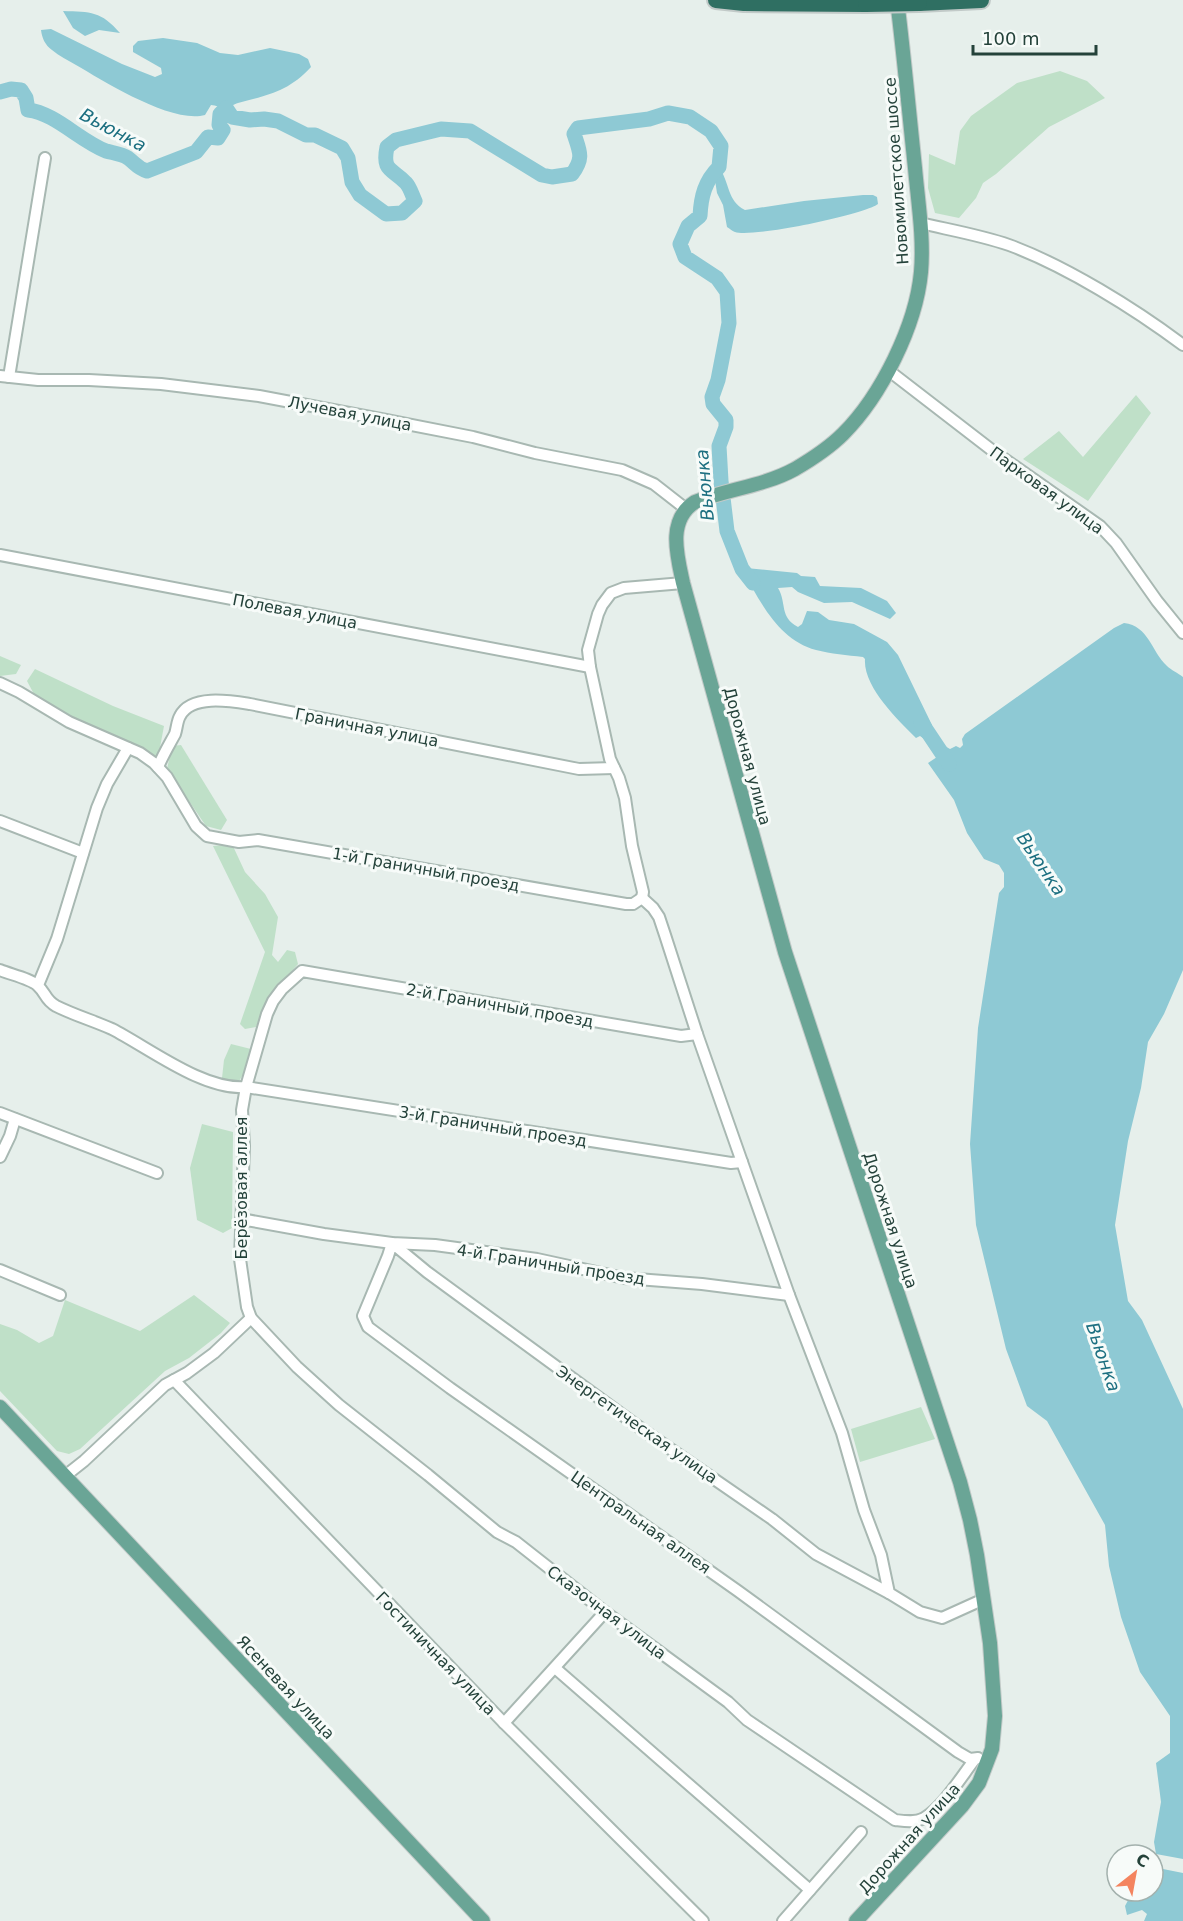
<svg xmlns="http://www.w3.org/2000/svg" width="1183" height="1921" font-family="'DejaVu Sans',sans-serif">
  <style>
    .green { fill: #bfe0c8 }
    .water { fill: #8ec9d4 }
    .lines { fill: none; stroke-linecap: round; stroke-linejoin: round }
    .river { stroke: #8ec9d4; stroke-width: 15 }
    .minor-casing { stroke: #a8b8b2; stroke-width: 14 }
    .major-casing { stroke: #c2cac8; stroke-width: 16 }
    .highway-casing { stroke: #c2cac8; stroke-width: 20 }
    .minor { stroke: #fff; stroke-width: 10 }
    .major { stroke: #6aa596; stroke-width: 14 }
    .highway { stroke: #2f6f62; stroke-width: 16 }
    .highway-bridge-casing { stroke: #c2cac8; stroke-width: 20; stroke-linecap: butt }
    .highway-bridge { stroke: #2f6f62; stroke-width: 16 }
    .labels { text-anchor: middle; stroke-width: 6; stroke-linejoin: round; paint-order: stroke }
    .street-label { font-size: 16px; fill: #24423a; stroke: #f7fbf9 }
    .water-label { font-size: 18px; font-style: italic; fill: #1c6f80; stroke: #f7fbf9 }
  </style>
  <rect width="100%" height="100%" fill="#e6efeb"/>
  <g class="green">
    <path d="M1060 71 1087 81 1105 98 1049 127 996 174 983 183 976 198 959 218 935 213 928 188 929 154 955 165 960 131 971 116 1017 83Z"/>
    <path d="M1136 395 1151 413 1088 501 1023 459 1059 431 1083 457Z"/>
    <path d="M0 656 21 665 16 674 0 676Z"/>
    <path d="M35 669 113 706 164 726 158 758 144 748 82 722 35 696 27 681Z"/>
    <path d="M181 745 227 820 221 830 206 826 167 769 172 746Z"/>
    <path d="M232 844 245 872 265 894 278 917 272 955 278 962 287 950 295 952 298 964 267 1000 256 1027 245 1029 240 1024 265 952 213 846Z"/>
    <path d="M231 1044 251 1049 245 1071 238 1083 222 1078 224 1060Z"/>
    <path d="M202 1124 233 1132 232 1228 223 1233 197 1220 190 1168Z"/>
    <path d="M194 1295 230 1323 221 1333 189 1358 165 1371 80 1449 69 1454 57 1451 0 1391V1324L17 1330 39 1343 53 1336 65 1300 140 1331Z"/>
    <path d="M921 1407 935 1439 860 1462 851 1429Z"/>
  </g>
  <g class="water">
    <path d="M63 11C91 12 101 11 120 33L99 30 85 36 73 28Z"/>
    <path d="M51 29 122 64 155 77 162 74 161 68 133 52V46L138 41 163 38 197 43 220 53 238 55 270 48 299 54 308 59 311 67C289 91 269 95 238 103 234 104 229 108 225 108 220 108 216 105 211 105L205 115C172 124 105 82 76 65 68 60 59 56 52 50 45 45 42 38 41 30Z"/>
    <path d="M719 167C730 183 727 201 745 210L804 201 863 195H873L877 197 878 204C863 215 752 238 735 232 734 232 727 227 727 227L723 205 717 193 715 180 711 175Z"/>
    <path d="M746 568 797 573 801 576 815 577 820 586 861 588 887 601 896 613 890 619 852 602 824 603 798 592 792 587 778 588C787 603 779 617 798 627L802 624 807 611 818 612 829 620 854 624 887 642 898 655 932 725 931 727 935 735 927 741 920 736 916 738C898 720 863 687 865 659L863 657C847 655 831 654 816 650 778 640 759 600 742 569Z"/>
    <path d="M1124 623C1149 626 1151 651 1167 666 1171 670 1178 673 1183 677V970L1164 1014 1148 1042 1141 1088 1128 1141 1115 1225 1128 1301 1142 1320 1183 1409V1859L1156 1854 1154 1842 1161 1802 1156 1763 1170 1753V1716L1140 1672 1121 1617 1109 1566 1105 1525 1047 1421 1027 1406 1006 1349 976 1225 970 1144 978 1028 999 893 1004 887V873L999 865 984 859 967 833 954 800 928 763 937 757 934 752 943 745 950 749 956 746 960 748 963 745 962 739 965 734 1114 628Z"/>
    <path d="M1153 1867 1183 1873V1921H1144L1147 1914 1142 1910 1127 1915 1125 1906 1133 1891H1153Z"/>
  </g>
  <g class="lines">
    <g class="river">
      <path d="M0 92 11 89 21 90 26 98 28 110C55 113 80 141 106 151 113 153 122 154 128 158 135 163 137 168 147 171L196 152 208 137 218 138 223 130 219 125 220 114 226 108 232 117 250 120 264 119 278 121 306 135H315L342 148 348 158 352 182 360 195 386 214 402 213 415 201C412 195 410 187 406 183 392 168 382 172 387 147L396 140 441 129 470 131 542 175 552 177 572 174C584 158 580 152 574 134L578 128 649 119 668 113 690 117 711 131 721 146 719 167C705 181 701 196 700 216L688 226 680 244 685 257 717 278 727 292 729 323 718 380 712 397 713 404 726 420V427L719 446 721 481 727 531 742 569 753 583"/>
      <path d="M921 722 949 764"/>
    </g>
    <defs>
      <g id="minor">
        <path d="M920 223C950 230 980 235 1009 245 1066 266 1135 309 1183 345"/>
        <path d="M888 370 993 451 1100 526 1116 543 1157 601 1183 633"/>
        <path d="M0 376 38 380H89L161 384 259 396 386 420 473 437 535 453 622 470 654 484 686 509"/>
        <path d="M9 377 45 158"/>
        <path d="M0 555 590 667"/>
        <path d="M0 683 19 692 69 722 140 753 154 763 167 777 196 826 207 836 239 842 258 840 626 904H633L642 898"/>
        <path d="M158 767C163 755 169 745 175 734 177 728 177 721 180 716 191 694 231 701 250 704L579 769 614 768"/>
        <path d="M0 821 83 853"/>
        <path d="M642 898 653 908 659 917 665 935 697 1034 742 1162 789 1295 842 1433 864 1510 881 1555 889 1593 920 1612 942 1618 984 1599"/>
        <path d="M642 898 643 892 632 846 625 798 619 778 610 759 590 667 588 650 598 614 602 605 611 593 624 588 683 583"/>
        <path d="M0 970C9 974 32 979 38 986 46 993 45 1000 56 1006 74 1015 94 1021 112 1029 149 1048 204 1091 246 1087L731 1163 742 1162"/>
        <path d="M38 985 57 939 97 808 107 784 128 748"/>
        <path d="M697 1034 681 1036 302 971 282 989 273 1001 267 1014 246 1087 242 1110 244 1146 240 1259 247 1307 251 1318 297 1367 339 1405 428 1475 497 1532 516 1542 605 1612 728 1702 747 1720 895 1820C904 1821 915 1823 924 1818 943 1807 961 1777 975 1759"/>
        <path d="M0 1113 157 1173"/>
        <path d="M0 1157 10 1136 15 1119"/>
        <path d="M241 1219 324 1234 392 1243 435 1245 537 1259 624 1278 702 1284 789 1295"/>
        <path d="M0 1270 60 1295"/>
        <path d="M174 1380 504 1723 703 1921"/>
        <path d="M65 1476 84 1461 165 1385 187 1373 214 1353 251 1318"/>
        <path d="M889 1593 816 1554 772 1519 643 1430 427 1272 392 1243 388 1256 363 1316 368 1327 450 1388 738 1591 958 1752 970 1759 978 1758"/>
        <path d="M555 1668 810 1890"/>
        <path d="M504 1723 605 1612"/>
        <path d="M783 1921 861 1832"/>
      </g>
      <g id="major">
        <path d="M0 1407 483 1921"/>
        <path d="M856 1921 962 1806 979 1783 992 1749 995 1716 990 1643 977 1555 970 1520 960 1482 785 952 683 583C677 555 667 520 695 502 728 489 764 486 795 469 812 459 829 448 843 434 881 396 916 326 921 272 924 238 918 202 915 168 909 112 904 56 897 0"/>
      </g>
      <g id="highway">
        <path d="M716 0 744 3 866 4"/>
        <path d="M919 3 981 0"/>
      </g>
    </defs>
    <use href="#minor" class="minor-casing"/>
    <use href="#major" class="major-casing"/>
    <use href="#highway" class="highway-casing"/>
    <use href="#minor" class="minor"/>
    <use href="#major" class="major"/>
    <use href="#highway" class="highway"/>
    <defs>
      <path id="highway-bridge" d="M866 4 919 3"/>
    </defs>
    <use href="#highway-bridge" class="highway-bridge-casing"/>
    <use href="#highway-bridge" class="highway-bridge"/>
  </g>
  <g class="labels">
    <g class="street-label">
      <text transform="translate(896 171) rotate(-94)" y="6">Новомилетское шоссе</text>
      <text transform="translate(350 413) rotate(11)" y="6">Лучевая улица</text>
      <text transform="translate(1047 490) rotate(36)" y="6">Парковая улица</text>
      <text transform="translate(295 611) rotate(11)" y="6">Полевая улица</text>
      <text transform="translate(367 727) rotate(11)" y="6">Граничная улица</text>
      <text transform="translate(748 756) rotate(75)" y="6">Дорожная улица</text>
      <text transform="translate(426 869) rotate(10)" y="6">1-й Граничный проезд</text>
      <text transform="translate(500 1005) rotate(10)" y="6">2-й Граничный проезд</text>
      <text transform="translate(493 1126) rotate(9)" y="6">3-й Граничный проезд</text>
      <text transform="translate(241 1188) rotate(-90)" y="6">Берёзовая аллея</text>
      <text transform="translate(891 1220) rotate(72)" y="6">Дорожная улица</text>
      <text transform="translate(551 1264) rotate(9)" y="6">4-й Граничный проезд</text>
      <text transform="translate(637 1424) rotate(35)" y="6">Энергетическая улица</text>
      <text transform="translate(641 1522) rotate(35)" y="6">Центральная аллея</text>
      <text transform="translate(607 1612) rotate(37)" y="6">Сказочная улица</text>
      <text transform="translate(436 1653) rotate(46)" y="6">Гостиничная улица</text>
      <text transform="translate(286 1687) rotate(47)" y="6">Ясеневая улица</text>
      <text transform="translate(909 1838) rotate(-48)" y="6">Дорожная улица</text>
    </g>
    <g class="water-label">
      <text transform="translate(113 130) rotate(28)" y="6">Вьюнка</text>
      <text transform="translate(705 485) rotate(-95)" y="6">Вьюнка</text>
      <text transform="translate(1041 864) rotate(56)" y="6">Вьюнка</text>
      <text transform="translate(1103 1357) rotate(71)" y="6">Вьюнка</text>
    </g>
  </g>
  <g transform="translate(1135 1873) rotate(31)"><circle r="28" fill="#f7fbf9" stroke="#a3b1ad" stroke-width="1.5"/>
  <path d="M0-4.5L10 22L0 15L-10 22Z" fill="#f4845f"/>
  <text y="-9" font-size="16" font-weight="bold" text-anchor="middle" fill="#24423a">С</text>
  </g>
  <path d="M973 45v9h123v-9" fill="none" stroke="#24423a" stroke-width="3"/>
  <text x="982" y="45" font-size="18" fill="#24423a" stroke="#f7fbf9" stroke-width="4.5" paint-order="stroke">100 m</text>
</svg>
